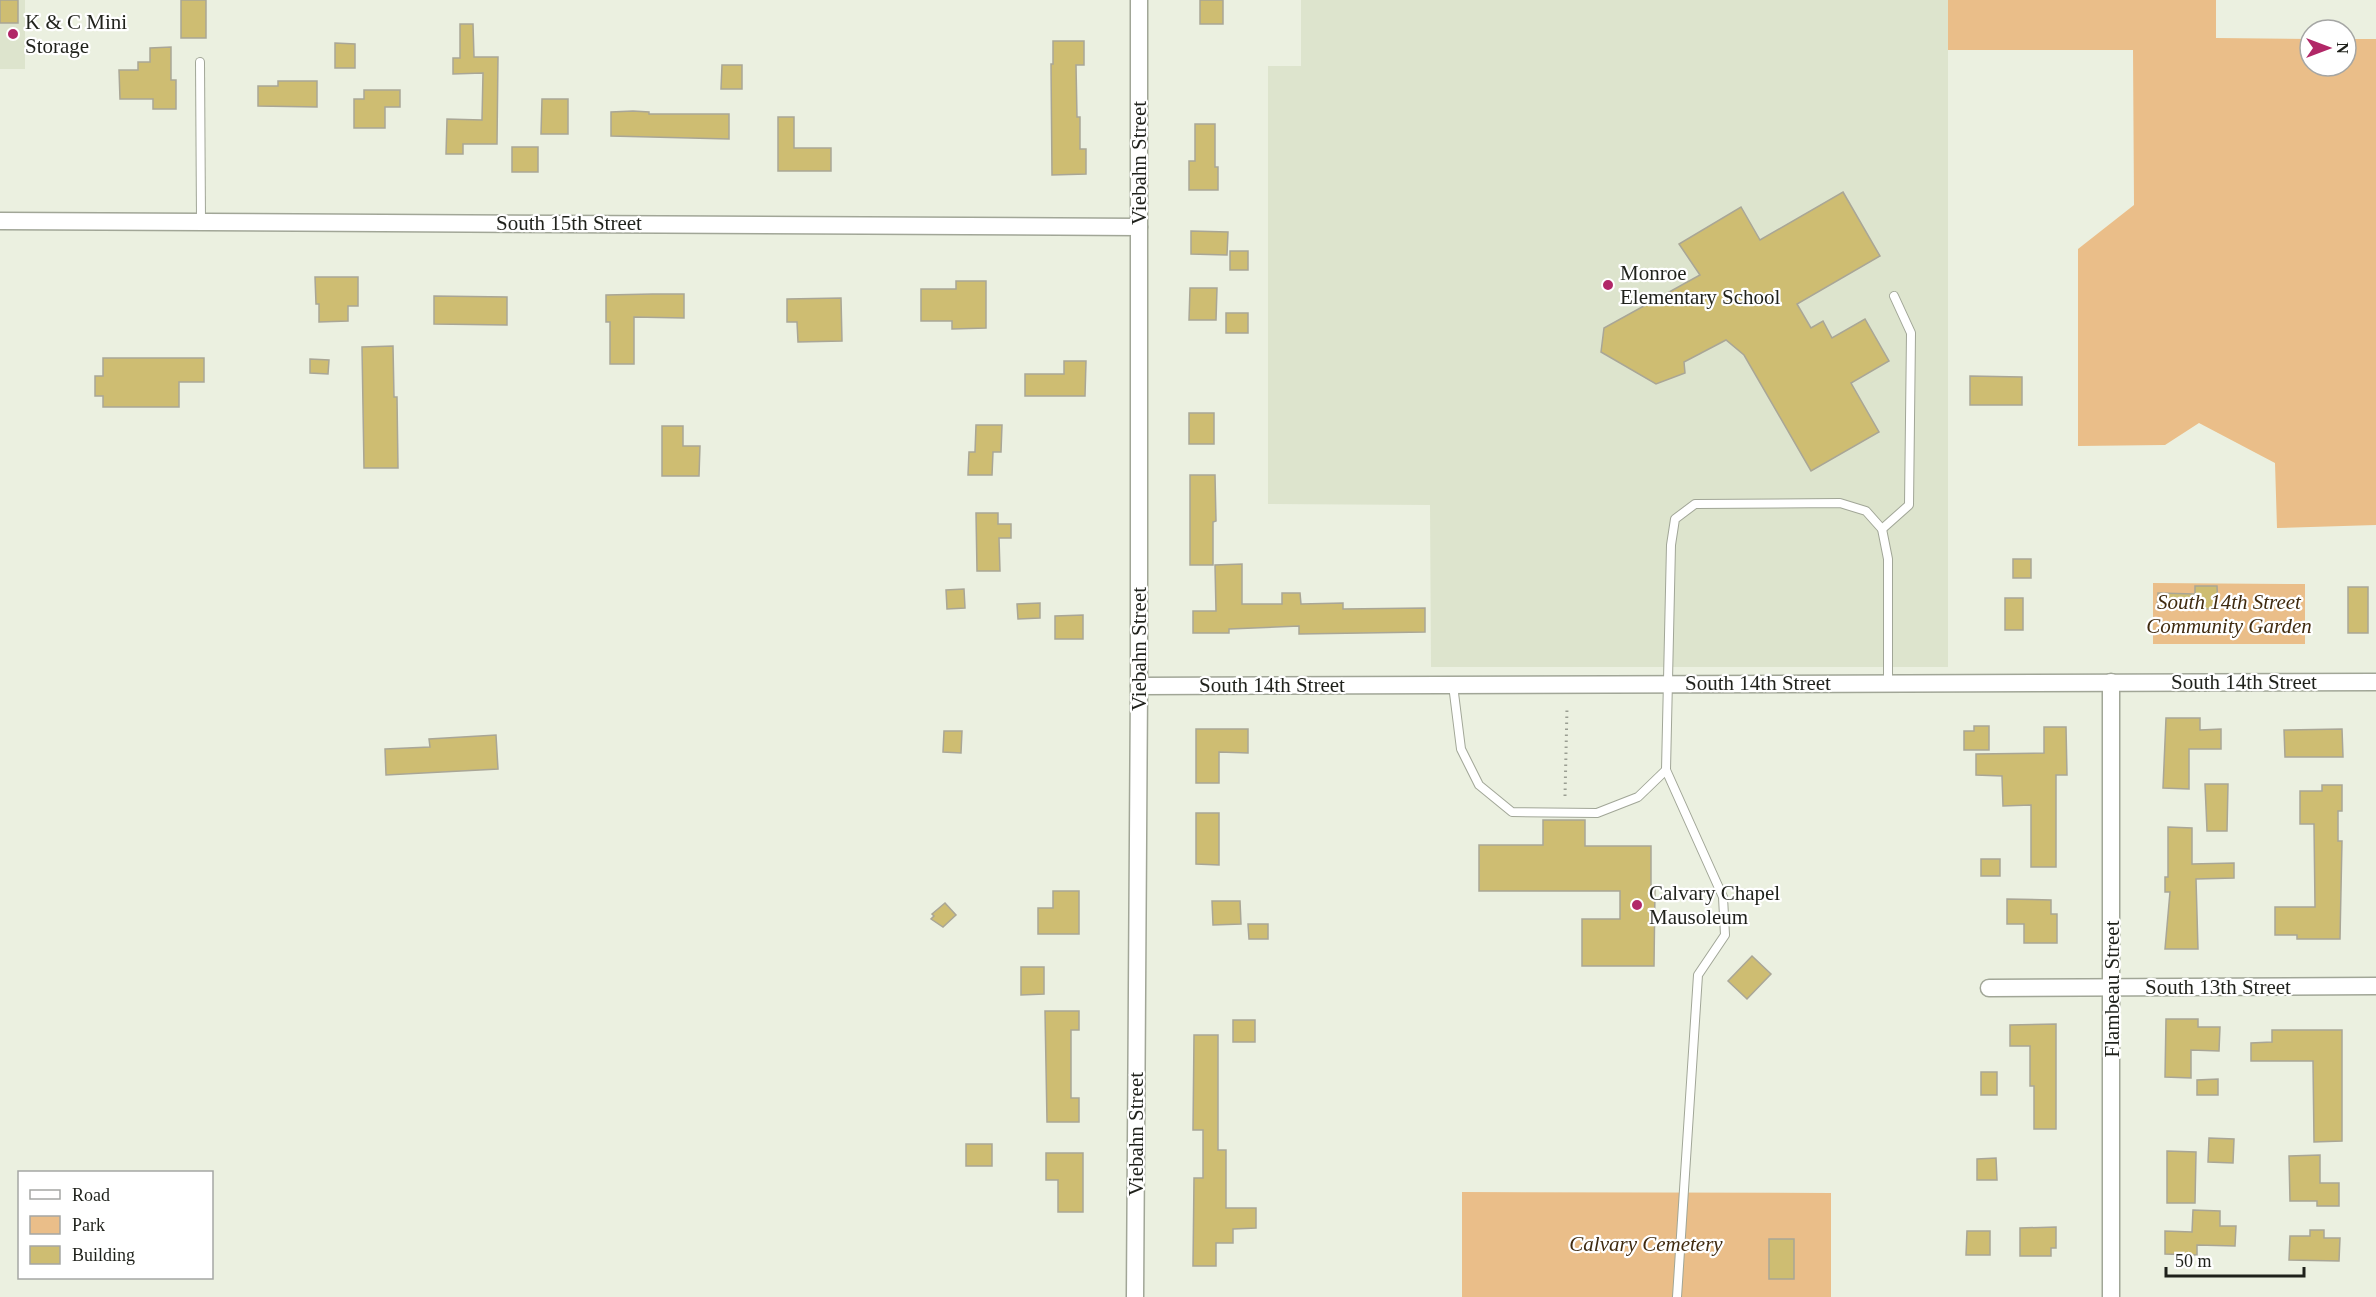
<svg xmlns="http://www.w3.org/2000/svg" width="2376" height="1297" font-family="'Times New Roman',serif">
  <style>
    .built { fill: #dde4cd }
    .green { fill: #eabe89 }
    .building { fill: #cebd72; stroke: #a9a696; stroke-width: 1.5 }
    .lines { fill: none; stroke-linecap: round; stroke-linejoin: round }
    .lane-casing { stroke: #a1a697; stroke-width: 10 }
    .street-casing { stroke: #a1a697; stroke-width: 19 }
    .path { stroke: #9a9e92; stroke-width: 3; stroke-dasharray: 1.5 4.5; stroke-linecap: butt }
    .lane { stroke: #fff; stroke-width: 8 }
    .street { stroke: #fff; stroke-width: 16 }
    .poi-dot { fill: #b12767; stroke: #fff; stroke-width: 2 }
    .labels { text-anchor: middle; stroke-width: 4.5; stroke-linejoin: round; paint-order: stroke }
    .poi-label { font-size: 21px; fill: #1f211b; stroke: #fff; text-anchor: start }
    .street-label { font-size: 21px; fill: #1f211b; stroke: #fff }
    .park-label { font-size: 21px; font-style: italic; fill: #402b10; stroke: #fff }
  </style>
  <rect width="100%" height="100%" fill="#ebf0e0"/>
  <g class="built">
    <rect x="0" y="0" width="25" height="69"/>
    <path d="M1301 0H1948V667H1431L1430 505 1268 504V66H1301Z"/>
  </g>
  <g class="green">
    <path d="M1948 0H2216V38L2310 39V66H2346V39H2376V525L2277 528 2275 463 2199 423 2165 445 2078 446V249L2134 205 2133 50H1948Z"/>
    <path d="M2153 583 2305 584V644H2153Z"/>
    <path d="M1462 1192 1831 1193V1297H1462Z"/>
  </g>
  <g class="building">
    <rect x="0" y="0" width="18" height="23"/>
    <rect x="181" y="0" width="25" height="38"/>
    <rect x="1200" y="0" width="23" height="24"/>
    <path d="M460 24H473L474 57H498L497 144H463V154H446L447 119 482 120 483 73 453 74V58H460Z"/>
    <path d="M1053 41H1084V65H1076L1077 117H1080V149H1086V174L1052 175 1051 64H1053Z"/>
    <path d="M335 43 355 44V68H335Z"/>
    <path d="M171 47V80H176V109H153V99H120L119 70H138V62H150V48Z"/>
    <path d="M722 65H742V89H721Z"/>
    <path d="M278 81H317V107L258 106V86H278Z"/>
    <path d="M364 90H400V107H385V128H354V99H364Z"/>
    <path d="M542 99H568V134H541Z"/>
    <path d="M633 111 649 112V114H729V139L611 136V112Z"/>
    <path d="M778 117H794V148H831V171H778Z"/>
    <path d="M1195 124H1215V167H1218V190H1189V161H1195Z"/>
    <rect x="512" y="147" width="26" height="25"/>
    <path d="M1843 192 1880 256 1797 304 1811 328 1823 321 1832 338 1865 319 1889 361 1851 383 1879 432 1811 471 1744 355 1726 340 1684 362 1685 373 1656 384 1601 352 1604 328 1700 275 1679 244 1741 207 1760 240Z"/>
    <path d="M1191 231 1228 232 1227 255 1191 254Z"/>
    <rect x="1230" y="251" width="18" height="19"/>
    <path d="M315 277H358V306H348V321L319 322V304H316Z"/>
    <path d="M956 281H986V328L952 329V321H921V289H956Z"/>
    <path d="M1190 288H1217L1216 320H1189Z"/>
    <path d="M653 294H684V318L634 317V364H610V322H606V295Z"/>
    <path d="M434 296 507 297V325L434 324Z"/>
    <path d="M841 298 842 341 798 342 797 322H787V299Z"/>
    <rect x="1226" y="313" width="22" height="20"/>
    <path d="M393 346 394 397H397L398 468H364L362 347Z"/>
    <path d="M103 358H204V382H179V407H103V396H95V376H103Z"/>
    <path d="M310 359 329 360 328 374 310 373Z"/>
    <path d="M1064 361H1086L1085 396H1025V374H1064Z"/>
    <path d="M1970 376 2022 377V405H1970Z"/>
    <rect x="1189" y="413" width="25" height="31"/>
    <path d="M976 425H1002L1001 452H993L992 475H968L969 452H975Z"/>
    <path d="M662 426H683V446H700L699 476H662Z"/>
    <path d="M1190 475H1215L1216 521 1213 522V565H1190Z"/>
    <path d="M976 513H998V524H1011V538H999L1000 571H977Z"/>
    <rect x="2013" y="559" width="18" height="19"/>
    <path d="M1242 564V604H1282V593H1300L1301 604 1343 603V609L1425 608V632L1299 634V626L1229 629V633H1193V611H1216L1215 565Z"/>
    <path d="M2195 586H2217L2218 609 2157 608 2158 593 2195 594Z"/>
    <rect x="2348" y="587" width="20" height="46"/>
    <path d="M964 589 965 608 947 609 946 590Z"/>
    <rect x="2005" y="598" width="18" height="32"/>
    <path d="M1040 603V618L1018 619 1017 604Z"/>
    <path d="M1083 615V639H1055V616Z"/>
    <path d="M2166 718H2200V730L2221 729V749H2189V789L2163 788Z"/>
    <path d="M1974 726H1989V750H1964V731H1974Z"/>
    <path d="M2044 727H2066L2067 775H2056V867H2031V805L2003 806 2002 776 1976 775V754L2044 753Z"/>
    <path d="M1196 729H1248V753L1219 752V783H1196Z"/>
    <path d="M2342 729 2343 757H2285L2284 730Z"/>
    <path d="M944 731H962L961 753 943 752Z"/>
    <path d="M496 735 498 769 386 775 385 749 430 747 429 739Z"/>
    <path d="M2205 784H2228L2227 831H2207Z"/>
    <path d="M2322 785H2342V811H2338V841H2342L2340 939H2297V935H2275V907H2315L2314 824H2300V791H2322Z"/>
    <path d="M1196 813H1219V865L1196 864Z"/>
    <path d="M1543 820H1585V846H1651V889H1655L1654 966H1582V919H1620V891H1479V845H1543Z"/>
    <path d="M2168 827 2192 828V864L2234 863V878L2196 879 2198 949H2165L2170 892H2165V877H2168Z"/>
    <rect x="1981" y="859" width="19" height="17"/>
    <path d="M1053 891H1079V934H1038V908H1053Z"/>
    <path d="M2007 899 2051 900V914H2057V943H2024V924H2007Z"/>
    <path d="M1212 901H1240L1241 924 1213 925Z"/>
    <path d="M945 903 956 915 943 927 931 919 934 916 932 914Z"/>
    <path d="M1248 924H1268V939H1249Z"/>
    <path d="M1752 956 1771 974 1747 999 1728 981Z"/>
    <path d="M1021 967H1044V994L1021 995Z"/>
    <path d="M1045 1011H1079V1030H1071V1098H1079V1122H1047Z"/>
    <path d="M2166 1019H2198V1027H2220L2219 1051 2191 1050V1078L2165 1077Z"/>
    <rect x="1233" y="1020" width="22" height="22"/>
    <path d="M2056 1024V1129H2034V1086H2030V1046H2010V1025Z"/>
    <path d="M2272 1030H2342V1141L2314 1142 2313 1061H2251V1043L2272 1042Z"/>
    <path d="M1194 1035H1218V1150H1226V1208H1256V1228L1233 1229V1243H1216V1266H1193L1194 1178H1203V1130H1193Z"/>
    <rect x="1981" y="1072" width="16" height="23"/>
    <path d="M2218 1079V1095H2197V1080Z"/>
    <path d="M2209 1138 2234 1139 2233 1163 2208 1162Z"/>
    <rect x="966" y="1144" width="26" height="22"/>
    <path d="M2167 1151 2196 1152 2195 1203H2167Z"/>
    <path d="M1046 1153H1083V1212H1058V1180H1046Z"/>
    <path d="M2320 1155V1183H2339V1206H2317V1201H2290L2289 1156Z"/>
    <path d="M1996 1158 1997 1180H1977V1159Z"/>
    <path d="M2193 1210 2220 1211V1226H2236L2235 1246 2197 1245V1255L2165 1254V1231L2192 1232Z"/>
    <path d="M2056 1227V1248H2051V1256H2020V1228Z"/>
    <path d="M2310 1230H2324V1238H2340L2339 1261 2289 1260 2290 1236H2310Z"/>
    <path d="M1967 1231H1990V1255H1966Z"/>
    <rect x="1769" y="1239" width="25" height="40"/>
  </g>
  <g class="lines">
    <defs>
      <g id="lane">
        <path d="M200 62 201 221"/>
        <path d="M1882 529 1909 505 1911 333 1894 296"/>
        <path d="M1453 685 1461 749 1479 785 1512 812 1597 813 1638 797 1666 770"/>
        <path d="M1677 1297 1698 975 1725 935 1723 897 1666 770 1671 545 1675 519 1695 504 1840 503 1866 511 1882 529 1888 559V683"/>
      </g>
      <g id="street">
        <path d="M0 221 1139 227"/>
        <path d="M2111 682V1297"/>
        <path d="M1139 686 2376 682"/>
        <path d="M1989 988 2376 986"/>
        <path d="M1135 1297 1139 686V0"/>
      </g>
    </defs>
    <use href="#lane" class="lane-casing"/>
    <use href="#street" class="street-casing"/>
    <path class="path" d="M1565 796 1567 708"/>
    <use href="#lane" class="lane"/>
    <use href="#street" class="street"/>
  </g>
  <g class="poi-dot">
    <circle cx="13" cy="34" r="6"/>
    <circle cx="1608" cy="285" r="6"/>
    <circle cx="1637" cy="905" r="6"/>
  </g>
  <g class="labels">
    <g class="poi-label">
      <text x="25" y="29">K &amp; C Mini<tspan x="25" dy="24">Storage</tspan></text>
      <text x="1620" y="280">Monroe<tspan x="1620" dy="24">Elementary School</tspan></text>
      <text x="1649" y="900">Calvary Chapel<tspan x="1649" dy="24">Mausoleum</tspan></text>
    </g>
    <g class="street-label">
      <text transform="translate(1139 163) rotate(-90)" y="7">Viebahn Street</text>
      <text x="569" y="230">South 15th Street</text>
      <text transform="translate(1139 649) rotate(-90)" y="7">Viebahn Street</text>
      <text x="2244" y="689">South 14th Street</text>
      <text x="1758" y="690">South 14th Street</text>
      <text x="1272" y="692">South 14th Street</text>
      <text x="2218" y="994">South 13th Street</text>
      <text transform="translate(2112 989) rotate(-90)" y="7">Flambeau Street</text>
      <text transform="translate(1136 1134) rotate(-90)" y="7">Viebahn Street</text>
    </g>
    <g class="park-label">
      <text x="2229" y="609">South 14th Street<tspan x="2229" dy="24">Community Garden</tspan></text>
      <text x="1646" y="1251">Calvary Cemetery</text>
    </g>
  </g>
  <rect x="18" y="1171" width="195" height="108" fill="#ffffff" stroke="#a5a6a4" stroke-width="1.5"/>
  <rect x="30" y="1190" width="30" height="9" fill="#ffffff" stroke="#a5a6a4" stroke-width="1.5"/>
  <text x="72" y="1201" font-size="18" fill="#1f211b">Road</text>
  <rect x="30" y="1216" width="30" height="18" fill="#eabe89" stroke="#a5a6a4" stroke-width="1.5"/>
  <text x="72" y="1231" font-size="18" fill="#1f211b">Park</text>
  <rect x="30" y="1246" width="30" height="18" fill="#cebd72" stroke="#a5a6a4" stroke-width="1.5"/>
  <text x="72" y="1261" font-size="18" fill="#1f211b">Building</text>
  <g transform="translate(2328 48) rotate(90)"><circle r="28" fill="#ffffff" stroke="#a5a6a4" stroke-width="1.5"/>
  <path d="M0-4.5L10 22L0 15L-10 22Z" fill="#b12767"/>
  <text y="-9" font-size="16" font-weight="bold" text-anchor="middle" fill="#1f211b">N</text>
  </g>
  <path d="M2166 1267v9h138v-9" fill="none" stroke="#1f211b" stroke-width="3"/>
  <text x="2175" y="1267" font-size="18" fill="#1f211b" stroke="#ffffff" stroke-width="4.5" paint-order="stroke">50 m</text>
</svg>
